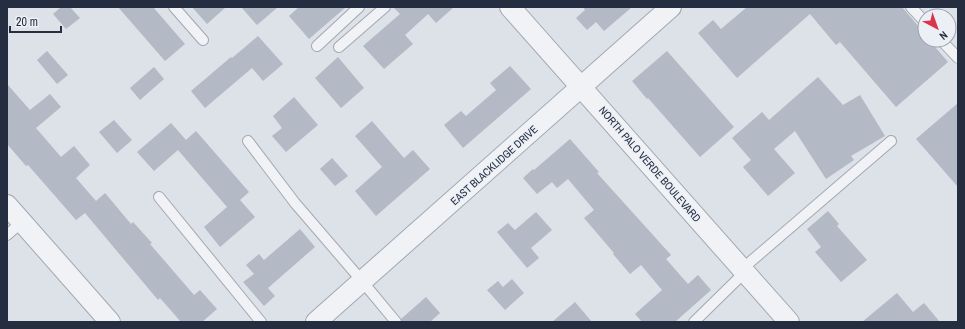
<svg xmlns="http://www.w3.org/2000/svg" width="965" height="329" font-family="'Archivo Narrow',sans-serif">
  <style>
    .building { fill: #b3bac5 }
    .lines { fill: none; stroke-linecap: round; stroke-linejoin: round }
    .service-casing { stroke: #a2a8b2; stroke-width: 12 }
    .minor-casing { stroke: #a2a8b2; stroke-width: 22 }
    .service { stroke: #f0f2f6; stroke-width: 10 }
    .minor { stroke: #f0f2f6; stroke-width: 20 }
    .labels { text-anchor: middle; stroke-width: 3; stroke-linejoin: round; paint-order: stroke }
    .street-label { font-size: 11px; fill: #252e40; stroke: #ecf0f6 }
  </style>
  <rect width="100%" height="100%" fill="#dde1e8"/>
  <g class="building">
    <path d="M61 7H70L80 18 66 29 53 14Z"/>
    <path d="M118 7H153L185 44 165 61Z"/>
    <path d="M192 7H226L207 24Z"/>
    <path d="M241 7H278L257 25Z"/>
    <path d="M299 7H346L309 39 289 16Z"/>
    <path d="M393 7H454L436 23 428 14 405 35 413 44 384 69 363 46 400 14Z"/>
    <path d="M583 7H632L604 31 596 22 587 30 576 18 585 10Z"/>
    <path d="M747 7H902L925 34V40H929L948 62 896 107 840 42 836 45 810 14 737 78 698 33 713 20 721 29Z"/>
    <path d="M258 36 283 64 263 81 252 68 205 108 191 91 231 57 232 58Z"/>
    <path d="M47 51 68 75 57 84 37 60Z"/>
    <path d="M667 51 734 127 700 157 648 98 647 99 632 81Z"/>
    <path d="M338 57 364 88 341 108 315 78Z"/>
    <path d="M510 66 531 89 463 148 444 125 461 111 466 116 496 90 490 83Z"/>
    <path d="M154 67 164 79 140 100 130 88Z"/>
    <path d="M818 77 843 105 860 95 885 136 851 156 854 160 826 179 795 131 774 149 795 173 768 196 743 167 751 160 732 138 762 112 769 120Z"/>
    <path d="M7 84 30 110 50 94 61 107 36 128 61 157 74 146 90 165 76 178 96 201 105 193 131 224 133 222 152 243 150 244 194 295 200 290 217 309 202 322H181L160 298 158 300 85 213 76 220 28 165 26 166 7 144Z"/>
    <path d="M294 97 318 125 286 152 272 136 282 128 273 116Z"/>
    <path d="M958 103V187L916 139Z"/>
    <path d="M114 120 132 140 117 153 99 132Z"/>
    <path d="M372 121 404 158 413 150 430 169 376 216 355 191 382 167 355 136Z"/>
    <path d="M171 123 186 140 196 131 249 192 240 200 255 217 220 247 204 227 227 207 178 150 154 171 137 152Z"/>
    <path d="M570 139 599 172 597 173 671 255 666 259 688 284 698 275 711 290 675 322H642L635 314 662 290 641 265 630 274 613 254 614 253 584 218 594 210 568 179 557 188 552 182 537 194 523 178 533 169 534 170Z"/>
    <path d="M332 158 348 176 335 186 320 169Z"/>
    <path d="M828 211 839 224 837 226 867 260 841 282 815 252 821 247 807 229Z"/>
    <path d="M536 212 552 230 531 248 539 258 527 268 497 232 508 223 515 230Z"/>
    <path d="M300 229 315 247 268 288 275 296 264 306 243 282 254 274 246 265 259 254 264 260Z"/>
    <path d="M512 279 524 293 505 310 487 290 498 281 503 287Z"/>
    <path d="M897 293 913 312 924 303 940 322H862Z"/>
    <path d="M426 297 440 313 430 322H402L401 319Z"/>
    <path d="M575 302 592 322H552Z"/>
  </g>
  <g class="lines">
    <defs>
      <g id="service">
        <path d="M174 7 203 40"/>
        <path d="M911 7 925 22"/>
        <path d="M941 40 958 58"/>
        <path d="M317 46 359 7"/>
        <path d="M339 47 385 7"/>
        <path d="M248 141 295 203 362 281 396 322"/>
        <path d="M159 197 261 322"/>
        <path d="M7 235 22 222"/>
        <path d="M742 269 891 141"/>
        <path d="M694 322 745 272"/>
      </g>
      <g id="minor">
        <path d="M510 7 789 322"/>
        <path d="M7 205 110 322"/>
        <path d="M316 322 671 7"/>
      </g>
    </defs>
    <use href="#service" class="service-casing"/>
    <use href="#minor" class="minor-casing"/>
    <use href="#service" class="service"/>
    <use href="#minor" class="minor"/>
  </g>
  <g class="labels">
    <g class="street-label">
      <text transform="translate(650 164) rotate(49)" y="4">NORTH PALO VERDE BOULEVARD</text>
      <text transform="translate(494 165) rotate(-42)" y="4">EAST BLACKLIDGE DRIVE</text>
    </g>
  </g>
  <rect width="965" height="329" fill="none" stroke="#252e40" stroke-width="16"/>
  <g transform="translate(937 28) rotate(139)"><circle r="19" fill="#ecf0f6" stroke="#9ca2ad"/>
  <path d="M0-3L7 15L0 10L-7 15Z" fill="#da354a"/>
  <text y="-6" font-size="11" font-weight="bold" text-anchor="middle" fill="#252e40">N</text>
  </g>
  <path d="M10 26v6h51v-6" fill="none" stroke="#252e40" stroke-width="2"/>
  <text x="16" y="26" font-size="12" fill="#252e40" stroke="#ecf0f6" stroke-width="3" paint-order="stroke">20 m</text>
</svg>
